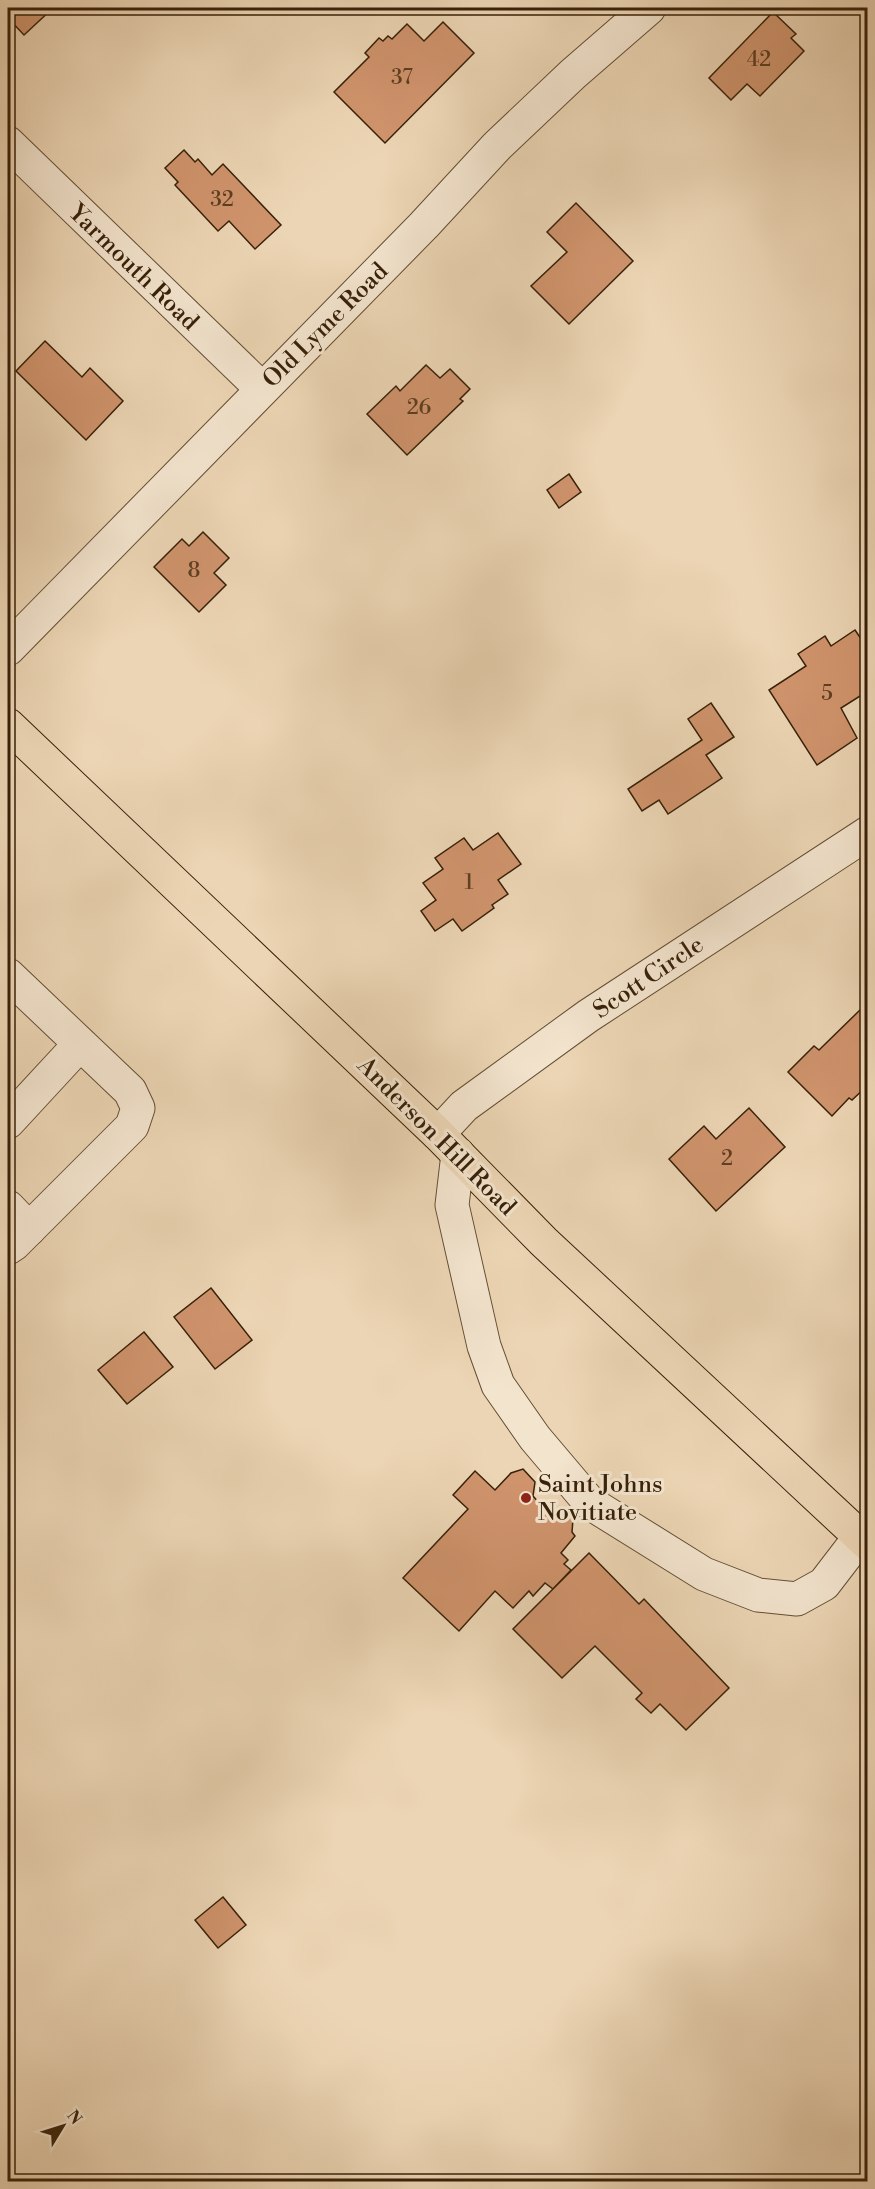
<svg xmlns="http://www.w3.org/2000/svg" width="875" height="2189" font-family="'Libre Bodoni',serif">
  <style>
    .building { fill: #d0946d; stroke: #372109; stroke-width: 1.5 }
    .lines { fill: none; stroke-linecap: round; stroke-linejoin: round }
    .minor-casing { stroke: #644e34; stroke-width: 35 }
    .major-casing { stroke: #372109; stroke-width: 35 }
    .minor { stroke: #f3e4ce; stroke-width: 33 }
    .major { stroke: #ecd5b4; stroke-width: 33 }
    .poi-dot { fill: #8f2418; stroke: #f3e4ce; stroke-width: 2 }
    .labels { text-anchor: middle; stroke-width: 6; stroke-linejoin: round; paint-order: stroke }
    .number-label { font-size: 21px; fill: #5d3e22 }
    .street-label { font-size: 24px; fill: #372109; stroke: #f3e4ce }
    .poi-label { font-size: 24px; fill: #372109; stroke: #f3e4ce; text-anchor: start }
  </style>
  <rect width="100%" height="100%" fill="#ecd5b4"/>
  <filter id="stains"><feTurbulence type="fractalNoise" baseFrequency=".00333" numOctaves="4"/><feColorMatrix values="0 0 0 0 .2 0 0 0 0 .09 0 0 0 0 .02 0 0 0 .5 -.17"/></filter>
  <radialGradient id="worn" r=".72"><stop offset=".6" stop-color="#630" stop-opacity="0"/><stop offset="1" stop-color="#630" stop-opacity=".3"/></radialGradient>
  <g class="building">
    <path d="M8 8H53L24 35 8 18Z"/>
    <path d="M773 12 796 34 791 38 804 51 760 96 747 84 731 100 709 78Z"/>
    <path d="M443 22 474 53 385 143 334 92 369 57 365 53 379 38 383 41 388 36 392 39 407 24 424 41Z"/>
    <path d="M184 150 195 162 198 159 212 175 223 164 281 225 255 249 229 221 218 231 175 185 178 182 165 168Z"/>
    <path d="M576 203 633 261 569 324 531 286 567 252 547 232Z"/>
    <path d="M45 341 82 377 90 368 123 401 86 440 16 371Z"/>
    <path d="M426 365 440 378 450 369 470 389 460 399 463 401 407 455 367 414 396 386 400 391Z"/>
    <path d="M569 474 581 492 559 508 547 490Z"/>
    <path d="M203 532 229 558 214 573 226 585 199 612 154 567 182 539 189 546Z"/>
    <path d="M855 630 868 649V691L841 708 857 738 817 765 769 690 806 666 798 654 825 636 831 646Z"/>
    <path d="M711 703 734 737 706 755 722 778 668 814 659 800 642 811 628 789 702 740 688 719Z"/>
    <path d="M498 833 521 864 498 880 508 894 492 905 494 908 462 931 453 919 435 931 421 911 436 900 423 883 443 869 435 858 464 838 473 850Z"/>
    <path d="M861 1009 868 1016V1085L852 1100 849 1098 832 1116 788 1072 814 1046 819 1050Z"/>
    <path d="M749 1108 785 1147 716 1211 669 1159 704 1126 716 1139Z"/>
    <path d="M211 1288 252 1340 215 1369 174 1317Z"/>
    <path d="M144 1332 173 1367 127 1404 98 1370Z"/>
    <path d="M523 1469 535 1482 533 1496 547 1512 564 1510 573 1519 572 1532 575 1536 561 1553 568 1560 564 1564 571 1570 553 1589 545 1583 533 1596 529 1591 513 1608 495 1591 459 1631 403 1578 468 1509 453 1495 475 1471 495 1490 511 1473Z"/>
    <path d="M589 1553 639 1604 644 1599 729 1688 686 1730 660 1704 651 1713 636 1699 642 1693 595 1646 562 1678 513 1629Z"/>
    <path d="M223 1897 246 1925 218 1948 195 1920Z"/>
  </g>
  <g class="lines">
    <defs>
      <g id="minor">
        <path d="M8 143 262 389"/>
        <path d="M8 649 424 225 497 146 573 74 649 8"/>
        <path d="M8 975 130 1091 138 1108 132 1126 14 1244 8 1248"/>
        <path d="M8 1122 80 1044"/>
        <path d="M438 1134 464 1106 588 1016 868 833"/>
        <path d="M458 1154 452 1205 484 1346 498 1385 535 1438 590 1503 704 1574 758 1595 797 1599 824 1584 860 1537"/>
        <path d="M8 1207 29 1229"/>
      </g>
      <path id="major" d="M8 725 438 1134 544 1242 868 1544"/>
    </defs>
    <use href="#minor" class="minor-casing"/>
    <use href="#major" class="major-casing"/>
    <use href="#minor" class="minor"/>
    <use href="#major" class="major"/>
  </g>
  <circle class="poi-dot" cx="526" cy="1498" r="6"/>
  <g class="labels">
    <g class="number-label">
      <text x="759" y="66">42</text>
      <text x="402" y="84">37</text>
      <text x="222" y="206">32</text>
      <text x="419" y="414">26</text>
      <text x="194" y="577">8</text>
      <text x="827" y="700">5</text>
      <text x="469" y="889">1</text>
      <text x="727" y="1165">2</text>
    </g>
    <g class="street-label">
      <text transform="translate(134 267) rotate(44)" y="8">Yarmouth Road</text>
      <text transform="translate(325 325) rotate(-45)" y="8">Old Lyme Road</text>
      <text transform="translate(648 977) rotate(-34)" y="8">Scott Circle</text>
      <text transform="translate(437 1136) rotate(45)" y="8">Anderson Hill Road</text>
    </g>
    <g class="poi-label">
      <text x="538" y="1492">Saint Johns<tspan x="538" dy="28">Novitiate</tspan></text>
    </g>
  </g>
  <rect width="875" height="2189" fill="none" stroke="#ecd5b4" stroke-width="30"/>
  <rect x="9" y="9" width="857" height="2171" fill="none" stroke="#372109" stroke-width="3"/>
  <rect x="15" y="15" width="845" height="2159" fill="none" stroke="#372109" stroke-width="1.5"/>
  <g transform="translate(63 2126) rotate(52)" stroke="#f3e4ce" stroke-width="4.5" paint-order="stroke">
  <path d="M0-4.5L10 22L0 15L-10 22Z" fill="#372109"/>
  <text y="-9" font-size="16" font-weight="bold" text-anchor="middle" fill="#372109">N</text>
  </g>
  <rect width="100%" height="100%" filter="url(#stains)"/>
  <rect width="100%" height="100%" fill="url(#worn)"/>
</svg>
